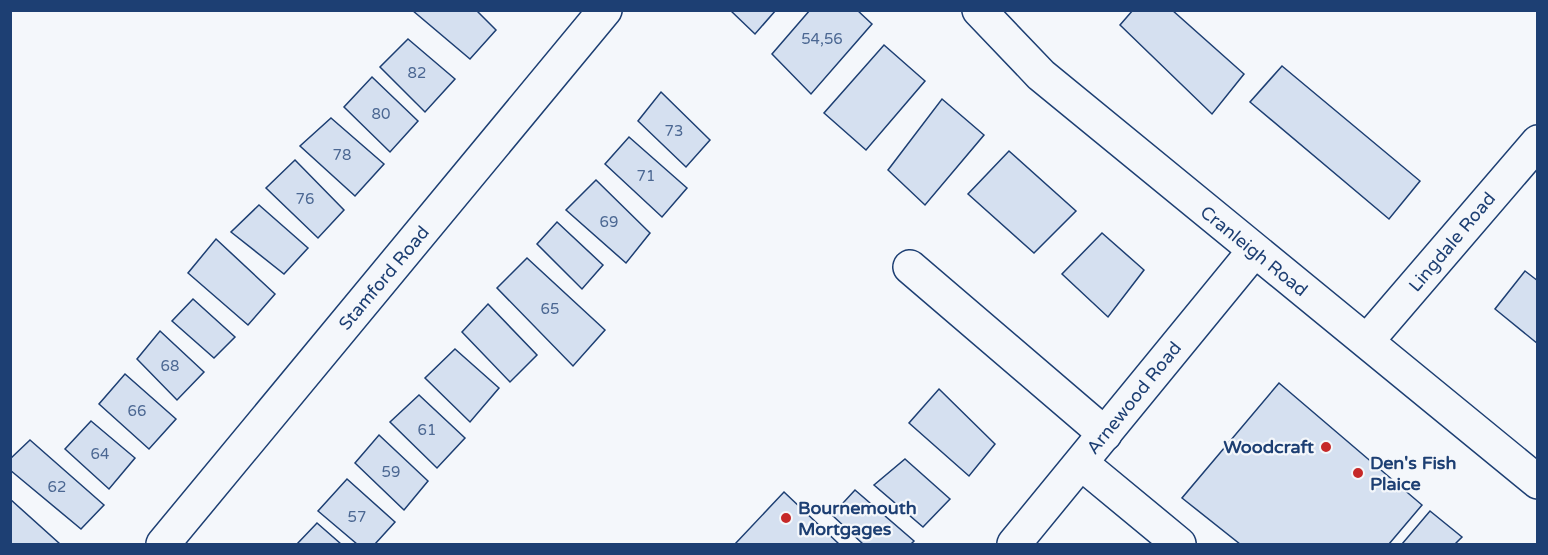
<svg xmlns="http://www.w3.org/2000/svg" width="1548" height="555" font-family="'Varela Round',sans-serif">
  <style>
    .building { fill: #d5e0f0; stroke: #1d3f73; stroke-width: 1.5 }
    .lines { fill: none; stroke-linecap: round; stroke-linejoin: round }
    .minor-casing { stroke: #1d3f73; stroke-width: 36 }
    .minor { stroke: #f4f7fb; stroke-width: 33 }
    .poi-dot { fill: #c62828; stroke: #f4f7fb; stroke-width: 2 }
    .labels { text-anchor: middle; stroke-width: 4.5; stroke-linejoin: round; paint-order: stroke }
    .number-label { font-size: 15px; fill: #4b6792 }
    .street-label { font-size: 18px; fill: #1d3f73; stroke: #f4f7fb }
    .poi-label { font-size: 18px; font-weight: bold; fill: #1d3f73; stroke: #f4f7fb; text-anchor: start }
  </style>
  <rect width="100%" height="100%" fill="#f4f7fb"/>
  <g class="building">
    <path d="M412 10H476L496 30 470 59Z"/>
    <path d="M730 10H776L755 34Z"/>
    <path d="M810 10H857L872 24 811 94 772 54Z"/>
    <path d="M1133 10H1172L1244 74 1212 114 1120 25Z"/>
    <path d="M408 39 455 79 425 112 380 67Z"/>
    <path d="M884 45 925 81 866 150 824 113Z"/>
    <path d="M1282 66 1420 181 1389 219 1250 102Z"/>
    <path d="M372 77 418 121 390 152 344 107Z"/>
    <path d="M661 92 710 140 686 167 638 121Z"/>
    <path d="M942 99 984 135 925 205 888 170Z"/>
    <path d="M331 118 384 164 355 196 300 146Z"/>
    <path d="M629 137 687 188 662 217 605 164Z"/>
    <path d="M1009 151 1076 211 1034 253 968 194Z"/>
    <path d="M295 160 344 210 318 238 266 188Z"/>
    <path d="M596 180 650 233 626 263 566 210Z"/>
    <path d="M259 205 308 248 284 274 231 232Z"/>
    <path d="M557 222 603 265 582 289 537 244Z"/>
    <path d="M1102 233 1144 270 1108 317 1062 274Z"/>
    <path d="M216 239 275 294 248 325 188 273Z"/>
    <path d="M527 258 605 330 573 366 497 288Z"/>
    <path d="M1525 271 1538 281V344L1495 309Z"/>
    <path d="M193 299 235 337 214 358 172 321Z"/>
    <path d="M488 304 537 355 510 382 462 332Z"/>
    <path d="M160 331 204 372 177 400 137 359Z"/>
    <path d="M455 349 499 388 470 422 425 378Z"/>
    <path d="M125 374 176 419 149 449 99 404Z"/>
    <path d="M1279 383 1422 505 1389 544H1240L1182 498Z"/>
    <path d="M939 389 995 444 969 476 909 423Z"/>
    <path d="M419 395 465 438 437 468 390 422Z"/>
    <path d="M91 421 135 458 109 489 65 449Z"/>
    <path d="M379 435 428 481 404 510 355 463Z"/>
    <path d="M30 440 104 505 81 529 10 470V459Z"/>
    <path d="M905 459 950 499 923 527 874 485Z"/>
    <path d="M347 479 395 522 375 544H357L318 511Z"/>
    <path d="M855 490 914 541 911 544H863L832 515Z"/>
    <path d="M784 492 839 544H735Z"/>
    <path d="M10 499 60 544H10Z"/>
    <path d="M1430 511 1462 537 1455 544H1402Z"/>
    <path d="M317 523 341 544H297Z"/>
  </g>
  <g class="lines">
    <defs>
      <g id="minor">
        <path d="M979 10 1041 75 1538 482"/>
        <path d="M910 267 1105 434"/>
        <path d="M1367 341 1538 142"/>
        <path d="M1081 463 1179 544"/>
        <path d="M163 544 605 10"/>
        <path d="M1014 544 1254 251"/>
      </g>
    </defs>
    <use href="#minor" class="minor-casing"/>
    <use href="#minor" class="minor"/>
  </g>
  <g class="poi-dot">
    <circle cx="1326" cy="447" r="6"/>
    <circle cx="1358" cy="473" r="6"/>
    <circle cx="786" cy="518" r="6"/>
  </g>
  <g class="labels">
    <g class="number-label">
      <text x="822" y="44">54,56</text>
      <text x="417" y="78">82</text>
      <text x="381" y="119">80</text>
      <text x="674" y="136">73</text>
      <text x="342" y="160">78</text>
      <text x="646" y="181">71</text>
      <text x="305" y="204">76</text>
      <text x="609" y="227">69</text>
      <text x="550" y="314">65</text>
      <text x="170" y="371">68</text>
      <text x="137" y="416">66</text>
      <text x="427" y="435">61</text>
      <text x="100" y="459">64</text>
      <text x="391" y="477">59</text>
      <text x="57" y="492">62</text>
      <text x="357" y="522">57</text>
    </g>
    <g class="street-label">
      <text transform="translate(1452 242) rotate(-50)" y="6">Lingdale Road</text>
      <text transform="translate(1254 251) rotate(39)" y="6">Cranleigh Road</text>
      <text transform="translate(384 278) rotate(-50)" y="6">Stamford Road</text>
      <text transform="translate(1134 398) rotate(-51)" y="6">Arnewood Road</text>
    </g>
    <g class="poi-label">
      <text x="1314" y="453" text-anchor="end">Woodcraft</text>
      <text x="1370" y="469">Den's Fish<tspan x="1370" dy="21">Plaice</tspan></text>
      <text x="798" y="514">Bournemouth<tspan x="798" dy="21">Mortgages</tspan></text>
    </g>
  </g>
  <rect width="1548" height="555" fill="none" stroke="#1d3f73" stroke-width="24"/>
</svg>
